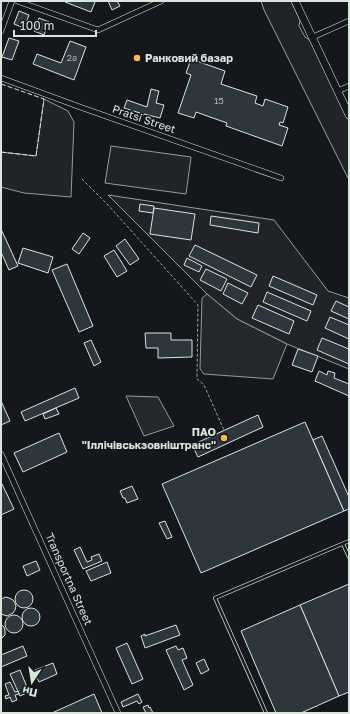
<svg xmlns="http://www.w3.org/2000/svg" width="350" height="714" font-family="'Golos Text',sans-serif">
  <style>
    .green { fill: #202428; stroke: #939e99 }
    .parking { fill: #24282b; stroke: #939e99 }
    .building { fill: #2c363c; stroke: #d8e6dc }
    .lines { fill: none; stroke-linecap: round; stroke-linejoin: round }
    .service-casing { stroke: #d8e6dc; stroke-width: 4 }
    .minor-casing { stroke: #d8e6dc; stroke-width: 6 }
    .secondary-casing { stroke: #d8e6dc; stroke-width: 8 }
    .path { stroke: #9da8a2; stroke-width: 1; stroke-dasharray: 3 2; stroke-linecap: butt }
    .service { stroke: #14181c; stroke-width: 2.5 }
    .minor { stroke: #14181c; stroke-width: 5 }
    .secondary { stroke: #14181c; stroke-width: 7 }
    .fence { stroke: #d8e6dc; stroke-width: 1; stroke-dasharray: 5 2; stroke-linecap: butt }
    .poi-dot { fill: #ffb74d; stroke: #14181c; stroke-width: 1.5 }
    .labels { text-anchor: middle; stroke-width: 3; stroke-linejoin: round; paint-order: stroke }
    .number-label { font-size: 9px; fill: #adbab4 }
    .poi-label { font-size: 11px; font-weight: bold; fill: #d8e6dc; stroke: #14181c; text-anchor: start }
    .street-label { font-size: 11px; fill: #d8e6dc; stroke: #14181c }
  </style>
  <rect width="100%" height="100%" fill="#14181c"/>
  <g class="green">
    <path d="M261 1H291L300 20 299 26 305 37 310 40 349 121V178H348L264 10Z"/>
    <path d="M44 99 68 111 74 122 71 197 24 193 1 187V152L36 156Z"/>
    <path d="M111 146 191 157 186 194 105 183Z"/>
    <path d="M108 195 274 220 328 291 349 298V369L287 344 237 319 207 294Z"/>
  </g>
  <g class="parking">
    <path d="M207 294 237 319 287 344 273 379 204 374 200 369 202 298Z"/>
    <path d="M126 396 158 397 174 426 144 436Z"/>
  </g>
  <g class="building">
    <path d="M65 1H93L95 2 91 12 65 2Z"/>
    <path d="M108 1H117L120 6 112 10Z"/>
    <path d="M19 11 29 15 24 28 14 24Z"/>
    <path d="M39 18 49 22 44 35 34 31Z"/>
    <path d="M9 38 19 41 12 60 2 57Z"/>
    <path d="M70 41 86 47 74 80 33 64 37 54 61 63Z"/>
    <path d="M191 59 225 71 221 84 257 96 255 103 263 106 265 99 288 107 283 123 280 122 279 125 288 128 282 146 226 126 227 123 196 112 194 118 178 113 191 75 186 73Z"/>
    <path d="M151 89 159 91 156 103 164 105 160 118 144 114V115L140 114V113L124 108 127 100 147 107Z"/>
    <path d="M140 204 154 206 153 213 139 211Z"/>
    <path d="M154 208 195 214 191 240 150 234Z"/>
    <path d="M211 216 259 223 258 233 210 225Z"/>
    <path d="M1 229 18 266 9 270 1 252Z"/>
    <path d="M83 233 90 238 79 254 72 249Z"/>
    <path d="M125 239 139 259 130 265 116 246Z"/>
    <path d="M195 245 257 275 251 287 189 256Z"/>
    <path d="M23 248 53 257 48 273 18 263Z"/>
    <path d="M114 250 127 271 117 277 104 256Z"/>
    <path d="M187 258 202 266 199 272 184 265Z"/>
    <path d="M67 264 93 326 79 332 52 270Z"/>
    <path d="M206 269 227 279 221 291 200 280Z"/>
    <path d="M273 276 317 295 313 305 269 286Z"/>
    <path d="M228 283 248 293 242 304 223 294Z"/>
    <path d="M267 292 311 311 307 321 263 302Z"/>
    <path d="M336 301 349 307V319L331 311Z"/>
    <path d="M258 305 294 321 289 334 252 318Z"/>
    <path d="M330 317 349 325V339L325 328Z"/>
    <path d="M145 333H171V340H192V357L158 358V348H146Z"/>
    <path d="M322 338 349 349V364L317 350Z"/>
    <path d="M91 340 101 362 94 366 84 343Z"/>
    <path d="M298 349 318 356 312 372 292 365Z"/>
    <path d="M319 371 327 375 328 371 335 373 334 378 349 384V396L315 381Z"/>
    <path d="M75 388 79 398 25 421 21 412Z"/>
    <path d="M1 401 10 421 1 425Z"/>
    <path d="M56 408 59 414 45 419 43 414Z"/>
    <path d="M258 415 263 427 198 457 192 445Z"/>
    <path d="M305 422 344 511 201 573 162 484Z"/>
    <path d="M59 433 67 452 23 472 14 453Z"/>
    <path d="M322 436 349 497V509L344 511 313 440Z"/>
    <path d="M1 484H2L14 509 1 515Z"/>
    <path d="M132 486 138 499 127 503 125 498H123L120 491Z"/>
    <path d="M165 521 172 537 167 539 159 523Z"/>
    <path d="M80 547 87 562 92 560 91 557 99 554 102 561 83 569 74 550Z"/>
    <path d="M36 561 40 570 27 576 23 566Z"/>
    <path d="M107 562 111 573 91 581 86 571Z"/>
    <path d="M349 584V692L339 696 300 605Z"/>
    <circle cx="24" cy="599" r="9"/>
    <path d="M6 597 9 598 13 600 15 603 16 606 15 610 13 613 7 616 1 614V599Z"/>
    <path d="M300 605 339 696 301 713H276L241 631Z"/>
    <circle cx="31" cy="617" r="9"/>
    <circle cx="14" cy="624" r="9"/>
    <path d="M1 624 4 627 5 631V635L1 639Z"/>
    <path d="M176 625 180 635 145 648 141 636 145 634V636Z"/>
    <path d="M127 643 143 679 132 684 116 648Z"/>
    <path d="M23 646 27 656 1 667V655Z"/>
    <path d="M176 646 178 650 183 648 187 658 182 660 193 685 184 690 166 650Z"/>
    <path d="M204 659 209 670 201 674 196 663Z"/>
    <path d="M53 663 57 674 39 682 37 678 33 680 30 672Z"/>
    <path d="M20 670 29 692 20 696 10 674Z"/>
    <path d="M10 682 15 692 18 691 19 694 15 695 17 700 12 702 10 697 6 699 5 696 9 695 5 684Z"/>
    <path d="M94 694 102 713H52Z"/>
    <path d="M138 694 142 702 139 704 137 701 123 707 121 702Z"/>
    <path d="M148 705 149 708 150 707 153 713H146L143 707Z"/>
  </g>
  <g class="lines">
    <defs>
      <g id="service">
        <path d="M343 544 349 557"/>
        <path d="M266 713 215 598 349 541"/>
      </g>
      <g id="minor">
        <path d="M17 1 98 30 161 1"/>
        <path d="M1 31 12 1"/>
        <path d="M313 37 349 21"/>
        <path d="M1 78 80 107 281 178"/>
        <path d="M338 91 349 86"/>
        <path d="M1 454 118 713"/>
      </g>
      <path id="secondary" d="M295 1 349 115"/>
    </defs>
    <use href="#service" class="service-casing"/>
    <use href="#minor" class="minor-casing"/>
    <use href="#secondary" class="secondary-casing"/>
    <path class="path" d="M82 179 108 205 198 305 197 379 204 385 224 430"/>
    <use href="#service" class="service"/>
    <use href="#minor" class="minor"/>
    <use href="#secondary" class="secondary"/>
    <path class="fence" d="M1 84 44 99 36 156 1 152"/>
  </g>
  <g class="poi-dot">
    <circle cx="137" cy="58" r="4"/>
    <circle cx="224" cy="438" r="4"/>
  </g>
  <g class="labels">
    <g class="number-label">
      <text x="72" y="61">2а</text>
      <text x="219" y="104">15</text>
    </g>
    <g class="poi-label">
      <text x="145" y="62">Ранковий базар</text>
      <text x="216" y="436" text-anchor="end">ПАО<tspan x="216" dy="13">"Іллічівськзовніштранс"</tspan></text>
    </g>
    <g class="street-label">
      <text transform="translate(144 119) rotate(19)" y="4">Pratsi Street</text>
      <text transform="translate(69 579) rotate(66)" y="4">Transportna Street</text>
    </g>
  </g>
  <rect width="350" height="714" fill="none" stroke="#d8e6dc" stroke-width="4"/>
  <g transform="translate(32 682) rotate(192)" stroke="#14181c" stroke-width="3" paint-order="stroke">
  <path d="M0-3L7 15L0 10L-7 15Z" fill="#d8e6dc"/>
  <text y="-6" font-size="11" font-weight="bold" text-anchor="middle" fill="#d8e6dc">Пн</text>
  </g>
  <path d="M14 30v6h82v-6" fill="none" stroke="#d8e6dc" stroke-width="2"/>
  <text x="20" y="30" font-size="12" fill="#d8e6dc" stroke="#14181c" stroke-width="3" paint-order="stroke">100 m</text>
</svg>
